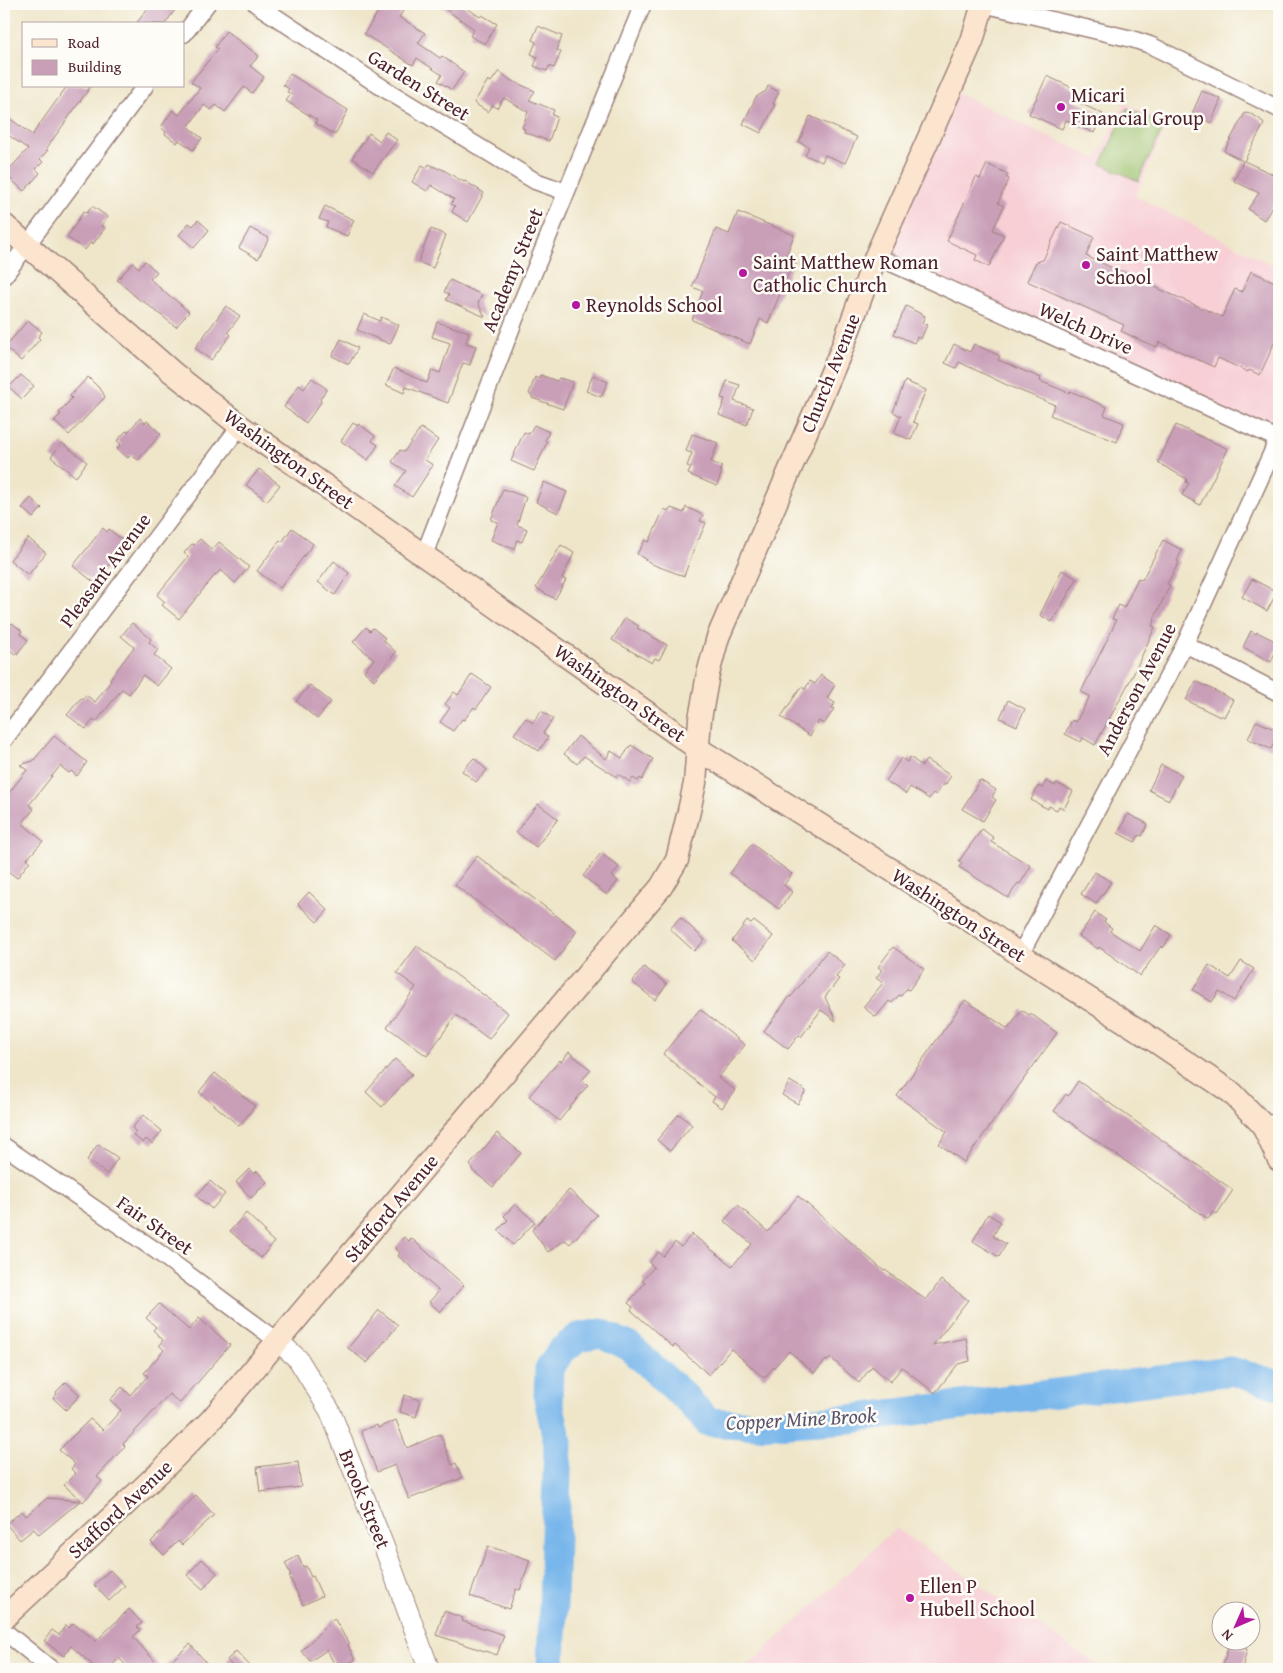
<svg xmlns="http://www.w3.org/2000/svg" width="1283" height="1673" font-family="'Gentium Book Plus',serif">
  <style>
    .built { fill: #f7cfd5 }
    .park { fill: #9cc16c; stroke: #73704c }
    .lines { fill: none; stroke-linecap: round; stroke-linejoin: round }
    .river { stroke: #77b6eb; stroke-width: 29 }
    .building { fill: #c99fb8 }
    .minor-casing { stroke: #9c827a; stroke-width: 19 }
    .tertiary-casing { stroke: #9c827a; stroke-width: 22 }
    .secondary-casing { stroke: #9c827a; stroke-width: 25 }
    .minor { stroke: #fff; stroke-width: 16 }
    .tertiary { stroke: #fff; stroke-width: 20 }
    .secondary { stroke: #fce5cf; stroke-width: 22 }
    .poi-dot { fill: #b5179e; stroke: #fdfcf7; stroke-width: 2 }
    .labels { text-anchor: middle; stroke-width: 5; stroke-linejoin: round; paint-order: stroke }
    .street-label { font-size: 20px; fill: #4a1f2b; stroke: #fdfcf7 }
    .poi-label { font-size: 20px; fill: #4a1f2b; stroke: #fdfcf7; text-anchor: start }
    .water-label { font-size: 21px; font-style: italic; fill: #5a546e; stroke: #fdfcf7 }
  </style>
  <rect width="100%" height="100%" fill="#fdfcf7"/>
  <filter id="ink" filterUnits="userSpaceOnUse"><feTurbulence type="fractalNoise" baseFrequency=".02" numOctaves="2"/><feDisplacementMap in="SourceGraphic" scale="10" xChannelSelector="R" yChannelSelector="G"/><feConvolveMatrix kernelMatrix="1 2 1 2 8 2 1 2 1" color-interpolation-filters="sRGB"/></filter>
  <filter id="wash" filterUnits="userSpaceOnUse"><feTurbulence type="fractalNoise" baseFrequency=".0096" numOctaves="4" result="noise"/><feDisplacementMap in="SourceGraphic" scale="20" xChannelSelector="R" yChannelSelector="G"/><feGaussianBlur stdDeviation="1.12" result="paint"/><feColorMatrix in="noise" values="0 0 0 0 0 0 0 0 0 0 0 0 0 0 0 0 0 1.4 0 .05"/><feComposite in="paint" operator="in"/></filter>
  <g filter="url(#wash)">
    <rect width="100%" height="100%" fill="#efe6ca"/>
    <g class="built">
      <path d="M950 90 1097 159 1124 103 1168 124 1135 196 1279 268V437L876 256Z"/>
      <path d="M896 1528 1102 1669H745Z"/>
    </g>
    <path class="park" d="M1127 108 1165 125 1138 181 1101 164Z"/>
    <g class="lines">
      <path class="river" d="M551 1669 558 1443 548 1398 549 1369 561 1351 579 1337 601 1333 630 1347 686 1398 708 1422 758 1425 850 1419 1231 1371 1279 1385"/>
    </g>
    <g id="blocks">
      <g class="building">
        <path d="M151 4H179L165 24H136Z"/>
        <path d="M383 4H398L405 8 399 17 425 33 418 43 440 58 442 56 464 72 452 90 438 81 442 75 417 58 413 65 364 34Z"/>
        <path d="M438 4H461L480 17 482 15 497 24 485 44 470 36 474 29Z"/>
        <path d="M538 26 562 36 557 50 561 52 554 68 549 66 547 71 534 66 538 57 531 54 536 42 532 40Z"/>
        <path d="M226 31 259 56 250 66 264 77 252 93 244 87 225 112 216 105 211 110 204 105 188 127 202 138 193 150 179 140 177 143 165 134 166 132 161 127 173 110 179 115 200 88 191 82 218 49 215 47Z"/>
        <path d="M499 71 510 80 535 91 529 100 554 110 552 115 557 117 549 141 524 132 525 129 522 128 528 112 504 98 497 108 493 105 488 112 474 103 488 80 491 82Z"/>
        <path d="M290 74 348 110 335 135 315 123 317 120 286 101 291 94 287 92 289 89 283 85Z"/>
        <path d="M1047 76 1079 91 1075 101 1103 114 1094 133 1066 120 1062 129 1029 114Z"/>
        <path d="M67 86H91L46 149 48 150 40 159 43 162 36 169 40 173 24 191 5 174 28 149 4 132V114L32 135Z"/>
        <path d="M768 86 779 92 773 104 775 105 761 133 743 124 756 97 766 91Z"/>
        <path d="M1202 91 1221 99 1211 123 1192 114Z"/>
        <path d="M1245 113 1251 114 1260 119 1264 124 1244 161 1279 177V197L1264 220 1248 209 1259 193 1234 181 1243 161 1224 151Z"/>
        <path d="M810 116 857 137 845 163 825 155 822 162 805 155 809 147 799 142Z"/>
        <path d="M386 132 397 140 373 172 352 158 369 133 380 141Z"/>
        <path d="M429 164 439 169 440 168 464 182 465 181 484 193 468 222 452 212 455 206 451 204 454 199 431 185 427 191 412 182 422 165 427 168Z"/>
        <path d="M987 164 1008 174 1006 177 1009 179 998 203 1004 206 993 230 1004 235 989 267 975 260 977 255 947 241 976 177 980 179Z"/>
        <path d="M92 206 108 217 101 226 105 228 93 244 91 242 85 250 67 237 84 211 87 213Z"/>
        <path d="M325 206 354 220 347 236 326 227 328 222 319 219Z"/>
        <path d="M738 212 794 235 786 256 794 260 768 323 760 319 750 344 692 320 703 291 692 287 716 229 729 234Z"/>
        <path d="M198 220 209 230 194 248 179 235 189 223 193 226Z"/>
        <path d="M1061 222 1094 237 1086 256 1222 317 1235 289 1242 292 1251 271 1279 284V332L1260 375 1249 370 1248 372 1218 358 1214 367 1159 342 1157 347 1142 341 1121 331 1124 325 1027 281 1036 262 1043 260Z"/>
        <path d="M250 228 269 238 258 259 239 248Z"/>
        <path d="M431 229 446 235 433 268 418 262Z"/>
        <path d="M145 261 157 272 150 279 171 298 172 297 189 312 176 327 143 301 142 302 117 280 133 263 139 268Z"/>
        <path d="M450 280 482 295 478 303 485 317 446 300 449 294 444 292Z"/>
        <path d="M226 306 240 316 228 332 231 335 211 360 195 348Z"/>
        <path d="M906 306 925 316 922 323 927 325 921 339 917 337 914 343 894 334Z"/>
        <path d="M364 314 380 321 381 317 399 325 390 344 357 330Z"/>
        <path d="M28 320 42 332 38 337 40 339 21 361 5 347Z"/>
        <path d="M437 322 469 332 466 343 476 346 470 365 463 363 448 403 406 387 404 393 386 385 394 368 427 383 432 370 440 373 450 343 432 337Z"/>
        <path d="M341 339 358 348 349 364 332 356Z"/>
        <path d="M954 344 970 352 974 344 1000 356 998 360 1041 378 1040 381 1069 393 1070 391 1107 407 1104 415 1124 423 1117 442 1050 415 1055 405 1011 387 959 362 956 368 945 363Z"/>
        <path d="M21 375 34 386 22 399 9 387Z"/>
        <path d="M540 375 557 381 559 378 573 382 563 409 532 398V396L529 394 535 377 539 379Z"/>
        <path d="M593 375 608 382 601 397 586 391Z"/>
        <path d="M88 377 102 391 105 397 69 435 54 421 61 414 59 413 72 398 70 396Z"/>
        <path d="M312 378 327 389 320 399 321 402 306 423 284 407 299 385 304 389Z"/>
        <path d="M727 381 740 385 734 401 753 408 747 425 719 415 725 399 721 398Z"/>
        <path d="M905 381 926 390 913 422 918 424 911 440 894 433 901 416 893 412Z"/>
        <path d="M140 418 145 423 147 421 161 434 138 460 131 455 128 458 117 449 121 444 117 441 126 431 128 432Z"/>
        <path d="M353 423 358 426 359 424 375 436 372 441 378 445 368 460 341 441Z"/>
        <path d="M534 425 549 432 545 441 547 442 534 471 511 461 524 432 529 434Z"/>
        <path d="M1176 425 1228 449 1200 505 1182 495 1189 483 1186 482 1187 479 1158 463Z"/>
        <path d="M421 428 438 440 425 460 433 465 412 497 395 486 406 471 392 462 400 450 404 452Z"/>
        <path d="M692 434 718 443 711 462 722 466 720 470 722 471 717 486 688 474 691 467 687 466 692 453 686 451Z"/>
        <path d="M62 443 87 462 76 477 51 457Z"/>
        <path d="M259 469 280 485 267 501 246 485Z"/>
        <path d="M544 482 567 492 558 513 536 502Z"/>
        <path d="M503 489 526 497 517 525 527 529 522 542 517 540 514 549 491 540 498 522 491 520Z"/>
        <path d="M31 498 42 508 33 518 22 508Z"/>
        <path d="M686 507 703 515 700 521 706 523 699 539H698L684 576 654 565 637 554 645 540 649 542 664 509 669 511 671 508 684 513Z"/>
        <path d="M103 528 107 532 109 529 126 543 95 583 73 566Z"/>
        <path d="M292 528 313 544 280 588 257 571 280 540 282 542Z"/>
        <path d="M28 538 46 553 28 575 10 560Z"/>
        <path d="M200 539 212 550 219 542 249 567 235 583 221 570 215 575 179 619 162 605 165 602 157 595 188 557 184 553 192 544 194 545Z"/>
        <path d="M1163 540 1182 550 1177 561 1179 562 1167 584 1170 585 1154 619 1155 620 1152 626 1155 627 1133 675 1095 745 1083 738 1081 742 1065 734 1072 720 1076 722 1090 696 1081 692 1112 630 1116 620 1112 619 1119 605 1124 608 1138 578 1142 580Z"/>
        <path d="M561 545 574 553 562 578 566 580 555 599 536 588Z"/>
        <path d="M334 561 349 573 335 595 318 582Z"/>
        <path d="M1062 570 1077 579 1052 622 1040 615Z"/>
        <path d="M1252 579 1277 592 1267 611 1242 597Z"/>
        <path d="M625 618 639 626 637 628 667 645 659 660 655 658 652 663 612 640Z"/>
        <path d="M12 623 22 631 20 634 28 640 16 655 4 645V633Z"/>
        <path d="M132 623 151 639 149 642 158 650 154 655 171 669 157 686 143 675 129 694 122 689 96 722 93 720 86 729 67 715 81 698H84L86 695 95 702 111 681 110 679 134 647 121 636Z"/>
        <path d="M366 627 370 631 373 628 385 638 383 640 396 652 374 680 364 671 374 659 353 642Z"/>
        <path d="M1251 631 1256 634 1257 632 1279 643 1271 662 1243 647Z"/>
        <path d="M472 674 491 687 476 709 474 707 464 720 462 719 453 731 440 722 450 708 445 704 454 692 458 695Z"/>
        <path d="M821 675 835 685 827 698 835 703 832 708 834 709 824 724 819 721 810 736 781 717 801 687 805 689 810 681 815 684Z"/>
        <path d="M1196 681 1233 700 1224 717 1221 715 1220 717 1186 700Z"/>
        <path d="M310 685 331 702 317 719 296 701Z"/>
        <path d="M1008 700 1025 709 1017 726 1000 718Z"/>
        <path d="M541 711 553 719 543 733 548 737 539 751 514 734 526 718 533 723Z"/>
        <path d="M1256 721 1279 731 1271 749 1248 739Z"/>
        <path d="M54 736 87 762 77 776 71 771 69 773 60 766 29 805 34 809 22 823 43 841 27 859 30 861 17 878 4 868V799L27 770 20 765 33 761Z"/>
        <path d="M578 736 606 759 611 751 622 758 631 745 653 759 642 780 640 778 638 781 633 778 630 782 618 774 617 777 584 756 577 764 564 754Z"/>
        <path d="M910 757 922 766 926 760 951 776 945 785H942L936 795 933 793 929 799 910 787 906 794 886 781 901 758 907 762Z"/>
        <path d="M474 758 487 770 476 782 462 771Z"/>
        <path d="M1161 765 1182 775 1169 800 1149 790Z"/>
        <path d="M980 780 996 790 992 797 996 800 983 821 962 809Z"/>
        <path d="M1046 781 1055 786 1056 783 1073 791 1064 809 1059 806 1057 810 1049 806 1048 809 1031 800 1038 786 1042 788Z"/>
        <path d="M538 804 558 819 536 847 516 832Z"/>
        <path d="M1128 814 1148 824 1142 836 1139 835 1135 842 1118 833Z"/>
        <path d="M982 829 994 838 991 842 1031 866 1020 884 1018 883 1008 898 959 867 962 863 959 861Z"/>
        <path d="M752 844 792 874 784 885 792 892 779 909 730 873Z"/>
        <path d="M601 853 619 867 612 876 618 881 607 895 583 876Z"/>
        <path d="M477 856 577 931 555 961 455 885Z"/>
        <path d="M1095 872 1111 882 1096 904 1081 894Z"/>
        <path d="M309 892 328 910 317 922 298 904Z"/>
        <path d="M1095 912 1106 920 1104 922 1112 928 1110 931 1140 951 1156 925 1171 935 1163 948 1161 946 1140 976 1099 947 1098 949 1079 936Z"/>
        <path d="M680 917 705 940 694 951 670 929Z"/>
        <path d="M747 921 751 924 754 921 773 936 755 960 732 941Z"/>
        <path d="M417 946 508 1013 489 1039 456 1015 427 1056 387 1027 416 987 397 973Z"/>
        <path d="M893 947 924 969 909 990 906 989 901 996 899 995 892 1003 889 1001 876 1017 863 1007 883 983 876 978 882 970 878 967Z"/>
        <path d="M827 951 845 965 836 977 839 979 825 997 836 1021 821 1010 801 1037 799 1035 788 1049 764 1031 790 996 791 997Z"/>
        <path d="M1241 961 1254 969 1234 1001 1219 991 1212 1002 1193 990 1209 965 1230 978Z"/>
        <path d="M644 967 667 984 655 1000 632 982Z"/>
        <path d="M965 1000 1008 1029 1022 1010 1029 1015 1030 1013 1057 1033 964 1162 939 1144 947 1132 897 1096Z"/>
        <path d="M700 1009 745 1045 718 1078 735 1090 722 1108 712 1101 715 1097 663 1054Z"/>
        <path d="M569 1052 591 1070 582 1080 588 1085 559 1121 529 1096 560 1060 561 1062Z"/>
        <path d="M395 1059 412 1074 382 1107 366 1092Z"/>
        <path d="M215 1073 255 1106 239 1126 199 1092Z"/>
        <path d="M790 1081 806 1091 798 1104 782 1095Z"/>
        <path d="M1078 1081 1233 1190 1217 1214 1213 1212 1208 1219 1054 1111 1066 1094 1068 1096Z"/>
        <path d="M679 1114 692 1125 670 1151 657 1140Z"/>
        <path d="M143 1115 162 1131 152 1144 146 1139 143 1143 133 1135 136 1132 132 1128Z"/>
        <path d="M497 1133 521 1153 493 1187 472 1170 473 1168 470 1165Z"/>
        <path d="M98 1144 118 1158 107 1174 87 1160Z"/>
        <path d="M249 1169 254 1174 257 1171 267 1182 251 1198 236 1182Z"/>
        <path d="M210 1181 225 1194 212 1209 196 1196Z"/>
        <path d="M569 1190 597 1215 570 1244 565 1240 548 1252 532 1230Z"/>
        <path d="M798 1196 884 1271 885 1270 926 1300 941 1280 968 1300 933 1345 966 1338 970 1361 958 1364 935 1393 902 1367 890 1382 872 1366 859 1383 831 1358 827 1361 826 1360 814 1373 789 1351 764 1378 731 1349 709 1375 675 1345 673 1347 631 1310 633 1307 628 1303 645 1283 642 1281 654 1267 649 1263 658 1252 663 1256 675 1242 681 1247 692 1234 732 1266 752 1244 724 1221 738 1205 768 1232Z"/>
        <path d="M515 1204 535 1222 513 1245 498 1230 508 1220 504 1216Z"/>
        <path d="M246 1213 265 1231 264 1233 274 1242 261 1258 230 1231Z"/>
        <path d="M988 1214 1001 1222 993 1236 1006 1244 999 1257 973 1241Z"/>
        <path d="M404 1237 409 1241 411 1238 464 1285 440 1312 429 1302 439 1291 398 1256 400 1253 395 1248Z"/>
        <path d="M159 1304 189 1330 199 1318 230 1345 180 1403 169 1394 152 1413 123 1444 125 1446 97 1477 102 1481 83 1502 64 1485 76 1473 71 1469 75 1464 59 1450 90 1419 103 1430 121 1410 110 1400 122 1387 130 1395 148 1376 144 1373 164 1350 159 1345 163 1340 153 1330 156 1327 146 1318Z"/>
        <path d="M379 1310 398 1325 367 1363 348 1348Z"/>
        <path d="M66 1382 80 1395 66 1410 53 1398 57 1394 56 1392Z"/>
        <path d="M404 1395 421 1400 416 1417 400 1412Z"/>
        <path d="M396 1420 407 1448 440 1434 452 1465 456 1463 462 1478 409 1499 395 1465 377 1472 361 1431 377 1425 378 1428Z"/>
        <path d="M298 1462 301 1487 260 1492 257 1467Z"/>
        <path d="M196 1495 214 1515 182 1545 178 1541 164 1555 151 1542Z"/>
        <path d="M47 1498 80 1501 39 1535 34 1529 20 1540 6 1524 22 1511 26 1516Z"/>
        <path d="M488 1546 530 1560 520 1590 516 1589 509 1609 470 1596Z"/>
        <path d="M298 1556 303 1567 306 1566 311 1577 313 1576 322 1596 303 1605 289 1576 291 1575 285 1563Z"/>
        <path d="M202 1559 217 1573 203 1589 187 1575Z"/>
        <path d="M110 1570 125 1586 109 1601 94 1585Z"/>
        <path d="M129 1609 142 1623 137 1627 140 1630 133 1637 162 1669 190 1644 212 1669H129L119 1658 109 1669H97L71 1646 64 1656 44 1641 52 1630 59 1635 66 1625 69 1628 73 1623 96 1641Z"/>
        <path d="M444 1611 463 1618 462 1621 504 1635 497 1655 436 1635Z"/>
        <path d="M334 1618 349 1644 348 1645 355 1660 337 1669 327 1650 310 1661 301 1651Z"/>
        <path d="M1229 1644 1247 1649 1242 1669H1222Z"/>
        <path d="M236 1651 253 1669H235L227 1660Z"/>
      </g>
    </g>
  </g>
  <g filter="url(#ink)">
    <use href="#blocks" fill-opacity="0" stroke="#9c827a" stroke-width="1"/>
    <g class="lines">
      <defs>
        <g id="minor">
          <path d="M256 4 383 88 535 181 566 192"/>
          <path d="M983 4 1132 39 1150 45 1279 109"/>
          <path d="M184 34 207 4"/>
          <path d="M876 256 1278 439"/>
          <path d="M4 276 145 86"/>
          <path d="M424 555 518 311 643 4"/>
          <path d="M1185 644 1279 693"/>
          <path d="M4 740 240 426"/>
          <path d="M1020 955 1185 644 1279 437"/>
          <path d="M1262 1124 1279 1123"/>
          <path d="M4 1146 158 1252 279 1342"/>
          <path d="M4 1631 51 1669"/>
        </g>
        <path id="tertiary" d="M279 1342 298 1359 330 1411 386 1552 429 1669"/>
        <g id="secondary">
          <path d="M4 225 172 372 240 426 697 748 901 876 991 934 1020 955 1143 1033 1232 1093 1262 1124 1279 1160"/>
          <path d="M4 1618 163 1469 211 1420 661 887 677 860 689 811 695 783 700 719 708 674 718 637 841 351 876 256 972 41 983 4"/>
        </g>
      </defs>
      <use href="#minor" class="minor-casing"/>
      <use href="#tertiary" class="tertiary-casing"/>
      <use href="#secondary" class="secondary-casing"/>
      <use href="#minor" class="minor"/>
      <use href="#tertiary" class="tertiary"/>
      <use href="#secondary" class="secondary"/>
    </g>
  </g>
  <g class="poi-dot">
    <circle cx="1061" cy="107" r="5"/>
    <circle cx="1086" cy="265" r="5"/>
    <circle cx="743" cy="273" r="5"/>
    <circle cx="576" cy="305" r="5"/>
    <circle cx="910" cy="1598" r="5"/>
  </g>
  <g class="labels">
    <g class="street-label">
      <text transform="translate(419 85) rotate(32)" y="7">Garden Street</text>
      <text transform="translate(512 270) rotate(-68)" y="7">Academy Street</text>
      <text transform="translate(1086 328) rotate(24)" y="7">Welch Drive</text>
      <text transform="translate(830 373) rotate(-68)" y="7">Church Avenue</text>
      <text transform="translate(289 459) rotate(36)" y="7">Washington Street</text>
      <text transform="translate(105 570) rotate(-53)" y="7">Pleasant Avenue</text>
      <text transform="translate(1136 689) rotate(-62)" y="7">Anderson Avenue</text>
      <text transform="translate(620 693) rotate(35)" y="7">Washington Street</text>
      <text transform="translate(959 915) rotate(33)" y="7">Washington Street</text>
      <text transform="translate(391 1208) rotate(-50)" y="7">Stafford Avenue</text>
      <text transform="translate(155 1225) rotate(35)" y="7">Fair Street</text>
      <text transform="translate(365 1499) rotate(68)" y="7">Brook Street</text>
      <text transform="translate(120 1509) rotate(-43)" y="7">Stafford Avenue</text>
    </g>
    <g class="poi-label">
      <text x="1071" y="102">Micari<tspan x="1071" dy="23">Financial Group</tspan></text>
      <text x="1096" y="261">Saint Matthew<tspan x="1096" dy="23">School</tspan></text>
      <text x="753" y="269">Saint Matthew Roman<tspan x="753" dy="23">Catholic Church</tspan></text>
      <text x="586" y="312">Reynolds School</text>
      <text x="920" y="1593">Ellen P<tspan x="920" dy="23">Hubell School</tspan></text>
    </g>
    <g class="water-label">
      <text transform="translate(801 1419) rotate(-3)" y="7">Copper Mine Brook</text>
    </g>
  </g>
  <rect width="1283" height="1673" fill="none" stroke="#fdfcf7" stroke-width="20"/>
  <rect x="22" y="22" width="162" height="65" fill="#fdfcf7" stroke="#b5a4a5"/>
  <rect x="32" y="39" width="25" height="8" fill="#fce5cf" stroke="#b5a4a5"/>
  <text x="68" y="48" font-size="15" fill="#4a1f2b">Road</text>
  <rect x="32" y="60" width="25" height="15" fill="#c99fb8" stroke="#b5a4a5"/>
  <text x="68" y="72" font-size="15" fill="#4a1f2b">Building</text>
  <g transform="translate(1236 1626) rotate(225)"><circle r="24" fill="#fdfcf7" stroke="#b5a4a5"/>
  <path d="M0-4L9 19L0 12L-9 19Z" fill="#b5179e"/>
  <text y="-8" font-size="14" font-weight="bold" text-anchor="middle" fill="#4a1f2b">N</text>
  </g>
</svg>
